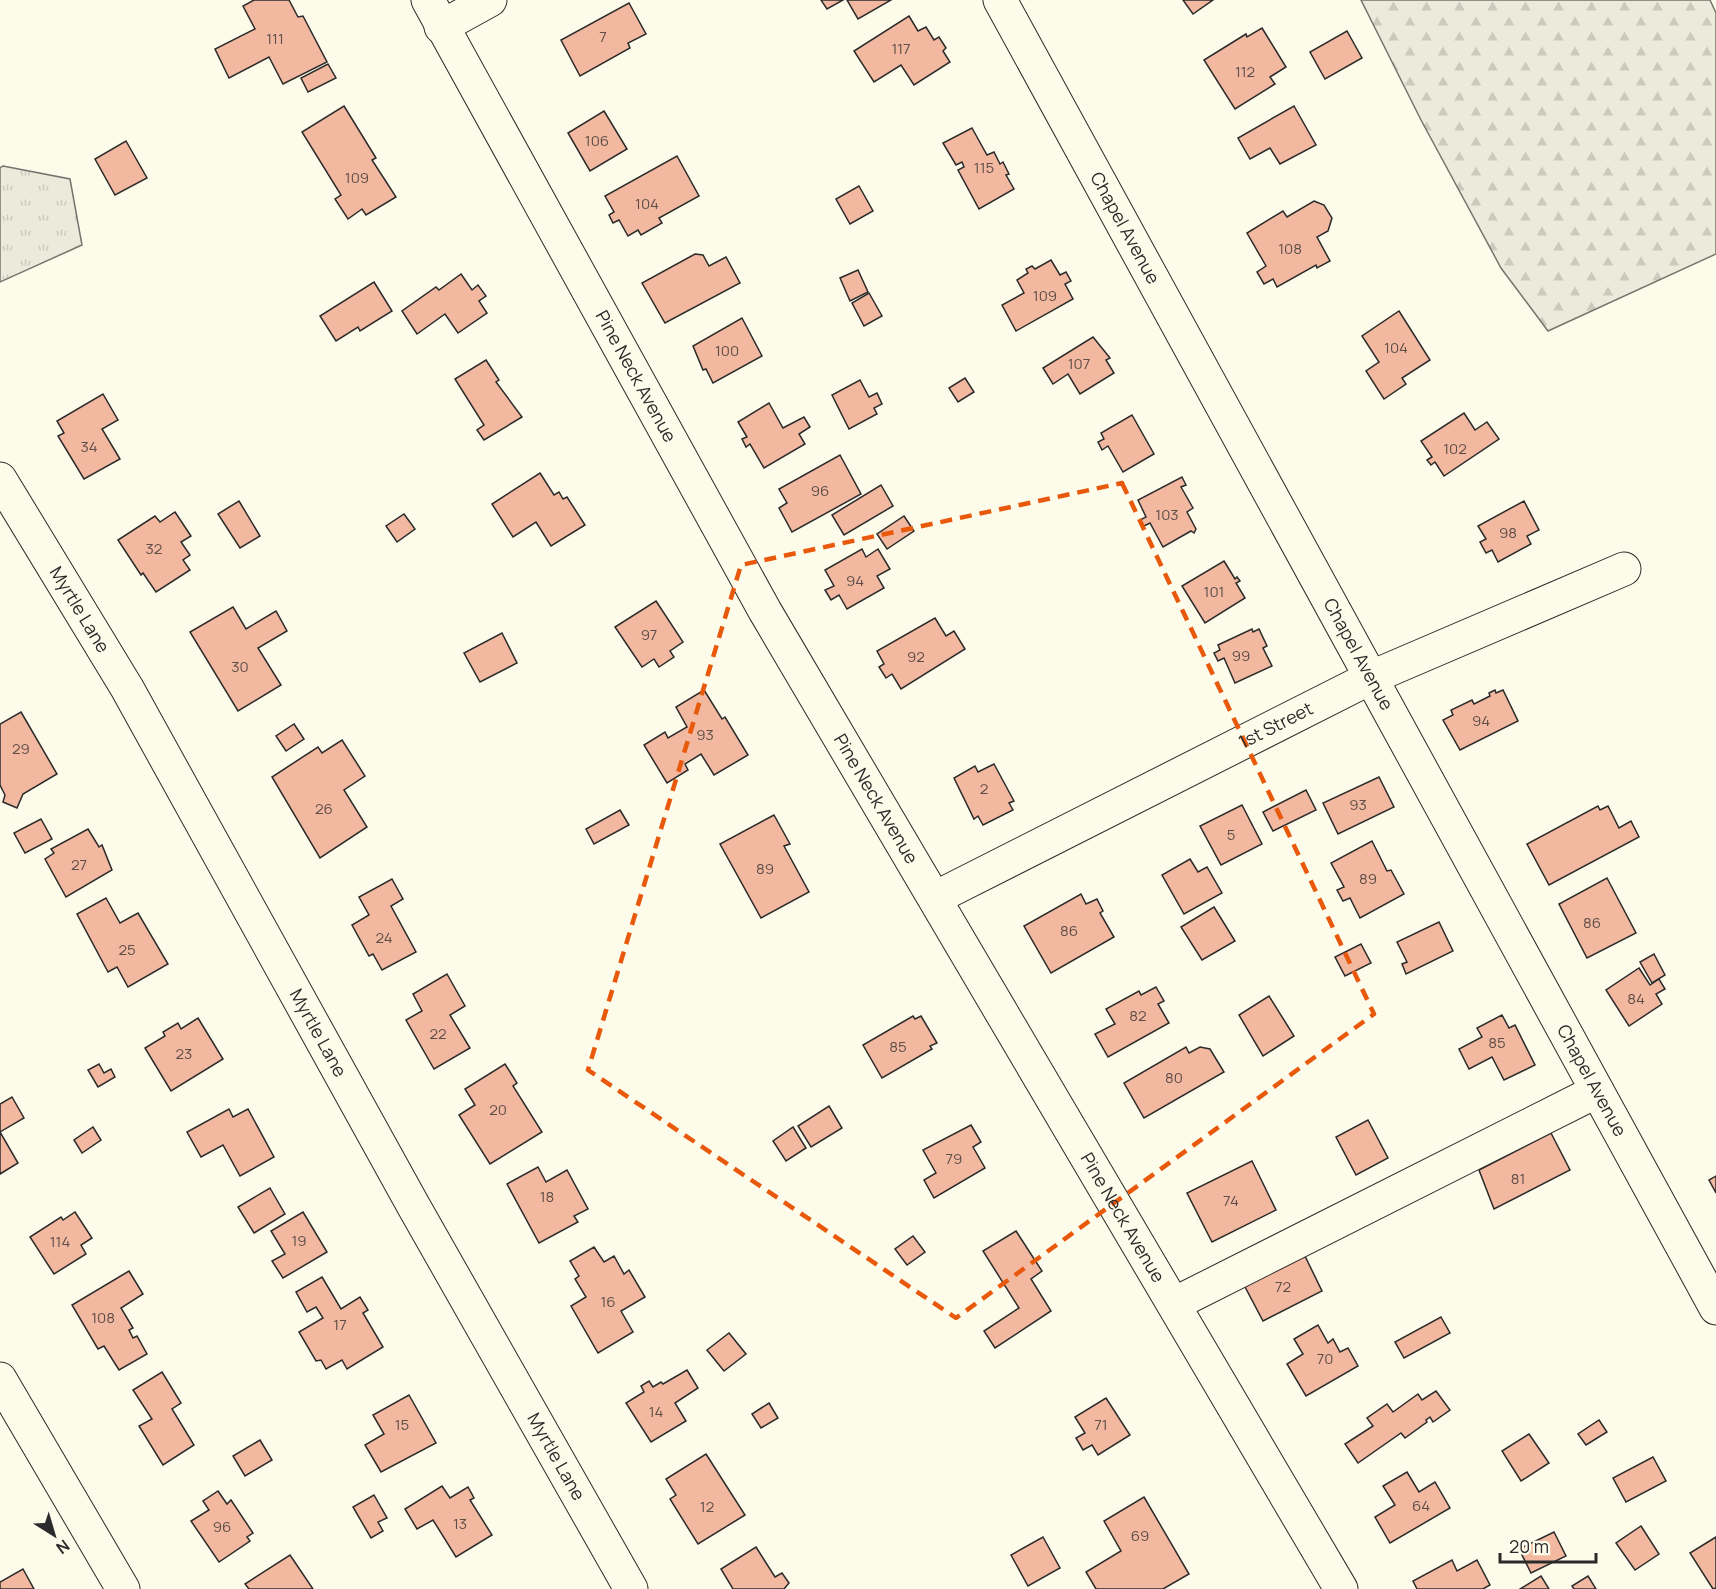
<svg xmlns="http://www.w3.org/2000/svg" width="1716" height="1589" font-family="Manrope,sans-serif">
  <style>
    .grass { fill: url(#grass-tufts); stroke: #74746e; stroke-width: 1.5 }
    .forest { fill: url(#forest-firs); stroke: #74746e; stroke-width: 1.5 }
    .building { fill: #f2b8a0; stroke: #2b2b2b; stroke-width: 1.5 }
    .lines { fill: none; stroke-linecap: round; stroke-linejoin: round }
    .minor-casing { stroke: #2b2b2b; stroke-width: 35 }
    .minor { stroke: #fdfbea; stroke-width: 33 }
    .marked { fill: none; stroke: #e8590c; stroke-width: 4.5; stroke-dasharray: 12 8; stroke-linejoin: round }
    .labels { text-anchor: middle; stroke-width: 4.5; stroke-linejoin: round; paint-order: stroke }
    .number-label { font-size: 15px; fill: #5d4e48 }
    .street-label { font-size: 18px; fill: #2b2b2b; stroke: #fdfbea }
  </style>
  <defs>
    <pattern id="grass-tufts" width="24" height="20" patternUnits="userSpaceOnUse" patternTransform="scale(1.5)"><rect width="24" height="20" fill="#ecebdb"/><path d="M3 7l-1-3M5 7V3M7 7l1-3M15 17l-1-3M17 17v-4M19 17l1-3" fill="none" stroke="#cbcabc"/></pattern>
    <pattern id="forest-firs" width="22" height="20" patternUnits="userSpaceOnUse" patternTransform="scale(1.5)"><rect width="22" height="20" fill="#ecebdb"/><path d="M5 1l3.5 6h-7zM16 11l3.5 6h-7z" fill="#cbcabc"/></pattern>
  </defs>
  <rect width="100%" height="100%" fill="#fdfbea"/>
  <path class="grass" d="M3 166 70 179 82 245 0 282V168Z"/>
  <path class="forest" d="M1361 0H1710L1716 13V254L1548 331 1501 268 1421 120Z"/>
  <g class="building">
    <path d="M254 0H289L298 17 303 16 327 62 283 84 269 57 229 78 215 49 255 29 243 6Z"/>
    <path d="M821 0H843L827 9Z"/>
    <path d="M847 0H891L858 19Z"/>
    <path d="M1183 0H1213L1193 14Z"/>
    <path d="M629 3 646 34 628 43 630 48 580 76 561 40Z"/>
    <path d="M909 16 918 31 926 27 934 40 939 37 946 48 943 51 950 62 914 85 901 65 874 82 854 51Z"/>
    <path d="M1262 28 1286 67 1270 77 1275 84 1235 109 1204 60 1246 34 1247 37Z"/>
    <path d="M1347 31 1362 58 1325 79 1310 52Z"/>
    <path d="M328 64 336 78 308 92 301 78Z"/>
    <path d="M344 106 376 158 372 160 396 197 366 215 362 209 348 219 335 199 341 195 302 132Z"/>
    <path d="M1294 106 1316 145 1280 164 1270 148 1250 159 1238 138Z"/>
    <path d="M604 111 627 149 590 171 568 133Z"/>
    <path d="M972 128 987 155 994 152 1000 164 1003 162 1009 174 1006 175 1014 189 979 209 958 170 964 167 962 162 956 165 943 143Z"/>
    <path d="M126 141 147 178 115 195 95 159Z"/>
    <path d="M677 156 699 196 659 218 662 223 641 235 638 230 628 236 619 220 613 223 609 215 614 212 605 196Z"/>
    <path d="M859 186 873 211 850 224 836 199Z"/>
    <path d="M1314 201 1324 205 1332 218 1328 231 1317 237 1330 261 1317 268 1316 265 1277 287 1273 279 1264 284 1257 272 1266 266 1247 233 1283 211 1287 217Z"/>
    <path d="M695 254 703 255 709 266 726 257 740 283 665 323 642 283Z"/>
    <path d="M1051 260 1060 275 1066 272 1071 281 1065 284 1073 299 1016 331 1002 305 1024 293 1017 280 1028 273 1026 269 1032 266 1035 269Z"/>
    <path d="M858 270 868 292 850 301 840 278Z"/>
    <path d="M461 274 472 290 478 285 486 296 479 301 487 313 458 333 445 314 417 334 402 311 436 287 439 290Z"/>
    <path d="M374 282 392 311 360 331 358 327 336 341 320 316Z"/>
    <path d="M869 293 882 316 864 326 852 303Z"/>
    <path d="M1399 311 1430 360 1402 378 1406 384 1384 399 1366 371 1379 362 1362 336Z"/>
    <path d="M742 318 762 356 713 383 706 369 703 370 693 346Z"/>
    <path d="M1093 337 1110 358 1106 360 1114 373 1080 394 1068 374 1053 384 1043 368Z"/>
    <path d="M486 360 499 380 496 382 522 417 484 440 477 430 484 425 455 379Z"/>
    <path d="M965 378 974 392 958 402 949 388Z"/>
    <path d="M860 380 869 397 877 393 882 404 874 408 877 414 849 429 832 395Z"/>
    <path d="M103 394 118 420 102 429 120 459 84 479 58 436 64 433 57 421Z"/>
    <path d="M769 403 783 428 804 417 810 427 799 434 805 444 764 468 750 444 746 447 742 439 747 437 738 422Z"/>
    <path d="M1464 413 1475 430 1487 422 1499 439 1444 476 1435 462 1431 465 1427 460 1432 457 1421 441Z"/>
    <path d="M1132 415 1154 454 1123 472 1108 446 1102 450 1098 442 1104 439 1101 433Z"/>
    <path d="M840 455 861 494 792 532 779 508 787 503 779 489Z"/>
    <path d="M540 473 554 495 559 492 563 499 567 497 585 525 551 546 536 522 513 537 492 504Z"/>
    <path d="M1182 477 1186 485 1181 487 1193 508 1187 512 1196 529 1194 533 1191 531 1163 547 1150 523 1144 526 1140 520 1146 517 1138 500Z"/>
    <path d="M881 485 893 506 844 535 832 515Z"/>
    <path d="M239 501 260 536 240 548 218 514Z"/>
    <path d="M1524 501 1539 530 1527 536 1531 544 1498 562 1492 550 1486 553 1480 542 1486 539 1478 526Z"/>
    <path d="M175 512 191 536 181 542 190 555 183 560 190 570 156 592 143 573 141 575 118 540 155 516 160 522Z"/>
    <path d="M404 514 415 529 397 542 386 526Z"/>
    <path d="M904 516 914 531 887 549 877 534Z"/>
    <path d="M862 549 866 557 878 549 890 569 877 576 884 588 847 609 839 595 831 600 825 590 834 586 825 570Z"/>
    <path d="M1224 561 1235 579 1237 577 1240 581 1236 583 1245 598 1205 623 1182 586Z"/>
    <path d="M656 601 683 642 670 651 674 657 659 667 654 659 642 667 615 627Z"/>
    <path d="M233 607 246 629 276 611 287 631 258 648 281 685 238 711 190 632Z"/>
    <path d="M935 618 946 636 954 631 965 649 901 689 892 674 886 678 879 667 884 664 877 651Z"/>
    <path d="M1252 629 1253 632 1259 629 1267 646 1263 648 1272 666 1235 683 1224 658 1218 661 1214 653 1220 650 1218 645Z"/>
    <path d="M502 633 517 663 480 682 464 653Z"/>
    <path d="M704 690 722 719 725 717 748 755 714 775 701 754 685 764 688 770 667 783 644 745 665 732 668 738 687 727 676 707Z"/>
    <path d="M1495 690 1496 693 1503 690 1518 721 1460 750 1443 720 1453 715 1451 710 1472 700 1474 704 1490 696 1489 693Z"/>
    <path d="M21 712 57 774 23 794 17 808 3 802 5 795 0 785V724Z"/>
    <path d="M294 724 304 739 286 751 276 736Z"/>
    <path d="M342 740 365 776 344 790 367 827 320 858 272 777 318 747 322 753Z"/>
    <path d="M994 764 1014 801 1009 803 1013 810 983 825 978 816 974 819 954 778 975 766 978 772Z"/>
    <path d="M1379 777 1394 807 1338 834 1323 803Z"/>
    <path d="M1306 790 1316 810 1273 831 1263 812Z"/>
    <path d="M1242 805 1262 844 1221 865 1200 826Z"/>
    <path d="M1598 806 1600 810 1608 806 1619 828 1631 821 1639 837 1549 885 1527 844Z"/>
    <path d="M620 810 629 825 594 844 586 829Z"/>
    <path d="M774 815 790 844 784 846 809 892 761 918 720 844Z"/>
    <path d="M41 819 52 839 25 853 14 833Z"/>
    <path d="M88 829 99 847 102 845 112 870 66 897 45 859 54 853 51 849Z"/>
    <path d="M1372 841 1387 871 1391 870 1404 894 1360 918 1350 898 1343 901 1337 890 1344 887 1331 863Z"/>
    <path d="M1190 859 1198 872 1207 867 1222 893 1184 914 1162 875Z"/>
    <path d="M1607 878 1636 933 1587 958 1559 904Z"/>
    <path d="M392 879 403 899 391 906 416 952 382 970 373 954 369 956 352 925 369 915 359 897Z"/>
    <path d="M1081 894 1086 904 1097 899 1103 911 1100 913 1114 937 1051 973 1024 926Z"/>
    <path d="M106 898 120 923 138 913 168 964 128 987 117 967 108 972 77 914Z"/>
    <path d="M1214 907 1235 941 1202 960 1181 927Z"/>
    <path d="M1439 922 1453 951 1406 974 1402 964 1407 962 1397 942Z"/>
    <path d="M1361 944 1371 963 1345 976 1335 957Z"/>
    <path d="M1654 954 1665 975 1652 983 1640 962Z"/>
    <path d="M1639 968 1650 985 1659 979 1665 989 1656 994 1662 1004 1629 1026 1606 990Z"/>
    <path d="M447 974 465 1006 450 1015 470 1048 434 1069 406 1020 422 1011 413 994Z"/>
    <path d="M1156 987 1164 1001 1158 1004 1169 1023 1108 1057 1095 1034 1115 1024 1106 1009 1139 991 1141 995Z"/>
    <path d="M1269 996 1294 1036 1263 1056 1239 1015Z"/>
    <path d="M1502 1015 1509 1028 1515 1025 1535 1065 1504 1080 1492 1057 1469 1069 1459 1049 1482 1037 1477 1028Z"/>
    <path d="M913 1016 915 1019 921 1016 937 1043 930 1046 932 1049 882 1078 863 1045Z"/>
    <path d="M198 1018 223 1059 171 1091 145 1048 165 1036 163 1032 178 1023 181 1029Z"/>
    <path d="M1186 1047 1189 1053 1200 1047 1210 1049 1224 1072 1144 1118 1124 1083Z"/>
    <path d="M99 1064 104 1073 111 1069 115 1077 98 1087 88 1070Z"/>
    <path d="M505 1064 517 1083 513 1086 542 1132 490 1164 459 1115 475 1105 465 1089Z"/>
    <path d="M12 1097 24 1118 0 1132V1104Z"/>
    <path d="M829 1106 842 1128 811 1147 798 1126Z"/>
    <path d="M229 1109 233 1117 248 1109 274 1157 240 1176 223 1145 201 1157 187 1132Z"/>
    <path d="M1368 1120 1388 1158 1356 1175 1336 1137Z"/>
    <path d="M971 1125 981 1142 973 1147 985 1168 934 1198 924 1180 936 1173 923 1150Z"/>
    <path d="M93 1127 101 1140 82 1153 74 1140Z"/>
    <path d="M793 1127 806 1148 786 1161 773 1141Z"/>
    <path d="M0 1132 18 1163 0 1174Z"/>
    <path d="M1551 1133 1570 1170 1494 1209 1479 1170Z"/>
    <path d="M1252 1161 1276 1210 1212 1242 1187 1193Z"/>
    <path d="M538 1167 546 1182 567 1170 588 1209 574 1216 578 1222 539 1243 507 1184Z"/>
    <path d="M1716 1176V1193L1709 1180Z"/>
    <path d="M270 1188 285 1214 254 1233 238 1207Z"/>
    <path d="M75 1212 92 1238 81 1245 86 1254 54 1274 30 1237 61 1217 63 1220Z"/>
    <path d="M303 1212 327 1252 283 1278 272 1261 285 1254 271 1231Z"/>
    <path d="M1016 1231 1042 1271 1031 1279 1051 1311 995 1348 984 1331 1019 1308 983 1251Z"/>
    <path d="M913 1236 925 1252 907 1265 895 1249Z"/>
    <path d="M594 1247 604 1262 614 1256 624 1274 629 1270 645 1297 621 1311 633 1332 598 1353 571 1306 586 1297 575 1279 579 1276 570 1261Z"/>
    <path d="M1303 1252 1322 1291 1263 1321 1243 1283Z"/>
    <path d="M129 1271 143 1294 121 1308 133 1328 129 1330 133 1338 137 1336 147 1354 119 1370 104 1346 98 1349 72 1305Z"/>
    <path d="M322 1277 341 1309 360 1297 368 1310 363 1313 383 1347 347 1369 342 1360 326 1369 321 1360 316 1361 299 1332 323 1318 316 1307 307 1312 296 1292Z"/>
    <path d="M1441 1317 1450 1333 1404 1358 1395 1342Z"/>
    <path d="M1318 1325 1328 1343 1333 1339 1340 1352 1348 1348 1358 1366 1306 1396 1287 1364 1303 1354 1294 1339Z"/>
    <path d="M729 1333 746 1354 724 1371 707 1350Z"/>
    <path d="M687 1370 698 1388 675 1403 686 1421 651 1442 626 1403 644 1392 641 1386 649 1381 653 1387 661 1382 663 1384Z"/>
    <path d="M162 1372 181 1403 172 1409 194 1445 163 1465 139 1426 152 1419 133 1390Z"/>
    <path d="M1436 1391 1450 1410 1433 1422 1430 1417 1426 1420 1427 1422 1405 1438 1401 1433 1358 1463 1345 1444 1373 1426 1367 1418 1387 1404 1393 1412 1418 1394 1422 1400Z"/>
    <path d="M409 1395 436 1443 381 1472 365 1445 384 1434 373 1415Z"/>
    <path d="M1106 1398 1130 1435 1098 1455 1092 1445 1083 1450 1076 1438 1085 1433 1075 1417Z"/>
    <path d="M769 1403 778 1418 761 1428 752 1414Z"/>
    <path d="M1599 1420 1607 1432 1586 1445 1578 1434Z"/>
    <path d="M1529 1434 1549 1463 1521 1481 1502 1451Z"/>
    <path d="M260 1440 272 1460 245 1476 233 1456Z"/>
    <path d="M706 1454 745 1515 698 1544 670 1499 676 1495 666 1479Z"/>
    <path d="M1653 1457 1666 1481 1626 1502 1613 1478Z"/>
    <path d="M1407 1472 1419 1492 1435 1482 1450 1508 1390 1543 1375 1517 1395 1505 1383 1486Z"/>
    <path d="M442 1486 450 1498 468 1487 474 1498 470 1500 492 1535 456 1557 433 1520 417 1529 405 1509Z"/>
    <path d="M218 1491 227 1504 231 1500 253 1533 247 1537 250 1541 219 1562 191 1521 209 1510 203 1501Z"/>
    <path d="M374 1495 387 1518 378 1522 383 1531 371 1538 353 1507Z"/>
    <path d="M1144 1497 1189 1574 1163 1589H1096L1086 1572 1121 1551 1104 1521Z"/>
    <path d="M1641 1526 1659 1554 1635 1570 1616 1543Z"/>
    <path d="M1554 1532 1566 1556 1531 1573 1519 1549Z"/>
    <path d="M1043 1537 1060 1568 1028 1586 1011 1555Z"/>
    <path d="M1716 1537V1588L1713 1589 1690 1553Z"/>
    <path d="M756 1547 775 1577 782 1573 789 1583 784 1589H733L721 1569Z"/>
    <path d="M290 1555 313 1589H249L245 1584Z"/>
    <path d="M1452 1560 1457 1571 1477 1560 1490 1585 1483 1589H1417L1413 1581Z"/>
    <path d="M23 1569 34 1589H0V1582Z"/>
    <path d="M1541 1576 1549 1589H1520Z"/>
    <path d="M1588 1576 1596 1589H1574L1572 1586Z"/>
  </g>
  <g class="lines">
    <defs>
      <g id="minor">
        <path id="s1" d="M428 0 765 611 1341 1589"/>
        <path id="s2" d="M1000 0 1716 1308"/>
        <path d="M441 27 490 0"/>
        <path id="s3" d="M0 479 127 688 413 1205 631 1589"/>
        <path id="s4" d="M935 898 1372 677 1624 569"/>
        <path d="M1174 1304 1597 1091"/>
        <path d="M0 1379 123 1589"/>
      </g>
    </defs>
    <use href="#minor" class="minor-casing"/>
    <use href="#minor" class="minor"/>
  </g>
  <path class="marked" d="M1122 483 1374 1014 956 1318 588 1070 741 565Z"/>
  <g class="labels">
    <g class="number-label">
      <text x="603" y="42">7</text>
      <text x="275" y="44">111</text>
      <text x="901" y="54">117</text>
      <text x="1245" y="77">112</text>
      <text x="597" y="146">106</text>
      <text x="984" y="173">115</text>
      <text x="357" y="183">109</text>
      <text x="647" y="209">104</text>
      <text x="1290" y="254">108</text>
      <text x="1045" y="301">109</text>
      <text x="1396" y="353">104</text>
      <text x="727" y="356">100</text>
      <text x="1079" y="369">107</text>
      <text x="89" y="452">34</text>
      <text x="1455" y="454">102</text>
      <text x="820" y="496">96</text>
      <text x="1167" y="520">103</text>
      <text x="1508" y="538">98</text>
      <text x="154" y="554">32</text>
      <text x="855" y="586">94</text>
      <text x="1214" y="597">101</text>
      <text x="649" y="640">97</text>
      <text x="1241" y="661">99</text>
      <text x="916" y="662">92</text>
      <text x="240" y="672">30</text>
      <text x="1481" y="726">94</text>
      <text x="705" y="740">93</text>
      <text x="21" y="754">29</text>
      <text x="984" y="794">2</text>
      <text x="1358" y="810">93</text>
      <text x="324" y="814">26</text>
      <text x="1231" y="840">5</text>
      <text x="79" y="870">27</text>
      <text x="765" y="874">89</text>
      <text x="1368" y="884">89</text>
      <text x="1592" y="928">86</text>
      <text x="1069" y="936">86</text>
      <text x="384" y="943">24</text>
      <text x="127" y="955">25</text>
      <text x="1636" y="1004">84</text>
      <text x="1138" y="1021">82</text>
      <text x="438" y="1039">22</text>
      <text x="1497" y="1048">85</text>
      <text x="898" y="1052">85</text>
      <text x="184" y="1059">23</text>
      <text x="1174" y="1083">80</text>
      <text x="498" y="1115">20</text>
      <text x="954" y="1164">79</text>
      <text x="1518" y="1184">81</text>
      <text x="547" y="1202">18</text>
      <text x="1231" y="1206">74</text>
      <text x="299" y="1246">19</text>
      <text x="60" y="1247">114</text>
      <text x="1283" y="1292">72</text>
      <text x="608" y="1307">16</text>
      <text x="103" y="1323">108</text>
      <text x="340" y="1330">17</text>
      <text x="1325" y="1364">70</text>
      <text x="656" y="1417">14</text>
      <text x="402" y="1430">15</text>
      <text x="1101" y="1430">71</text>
      <text x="1421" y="1511">64</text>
      <text x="707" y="1512">12</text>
      <text x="460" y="1529">13</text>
      <text x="222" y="1532">96</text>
      <text x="1140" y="1541">69</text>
    </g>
    <g class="street-label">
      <text dy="6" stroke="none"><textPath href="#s2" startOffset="260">Chapel Avenue</textPath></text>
      <text dy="6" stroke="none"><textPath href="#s1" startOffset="430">Pine Neck Avenue</textPath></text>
      <text dy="6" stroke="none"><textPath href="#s3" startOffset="153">Myrtle Lane</textPath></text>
      <text dy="6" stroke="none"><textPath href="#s2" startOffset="746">Chapel Avenue</textPath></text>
      <text dy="6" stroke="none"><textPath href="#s4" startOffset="382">1st Street</textPath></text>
      <text dy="6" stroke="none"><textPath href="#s1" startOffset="916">Pine Neck Avenue</textPath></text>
      <text dy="6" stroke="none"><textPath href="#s3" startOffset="639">Myrtle Lane</textPath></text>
      <text dy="6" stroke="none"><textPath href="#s2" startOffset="1232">Chapel Avenue</textPath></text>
      <text dy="6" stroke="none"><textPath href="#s1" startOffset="1402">Pine Neck Avenue</textPath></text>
      <text dy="6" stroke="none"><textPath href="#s3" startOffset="1125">Myrtle Lane</textPath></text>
    </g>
  </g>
  <g transform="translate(54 1535) rotate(143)" stroke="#fdfbea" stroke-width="4.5" paint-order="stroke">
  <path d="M0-4.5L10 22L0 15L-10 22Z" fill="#2b2b2b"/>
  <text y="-9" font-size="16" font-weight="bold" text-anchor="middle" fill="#2b2b2b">N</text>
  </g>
  <path d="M1500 1553v9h96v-9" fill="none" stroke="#2b2b2b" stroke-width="3"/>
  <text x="1509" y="1553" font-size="18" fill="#2b2b2b" stroke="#fdfbea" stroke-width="4.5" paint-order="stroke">20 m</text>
</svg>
